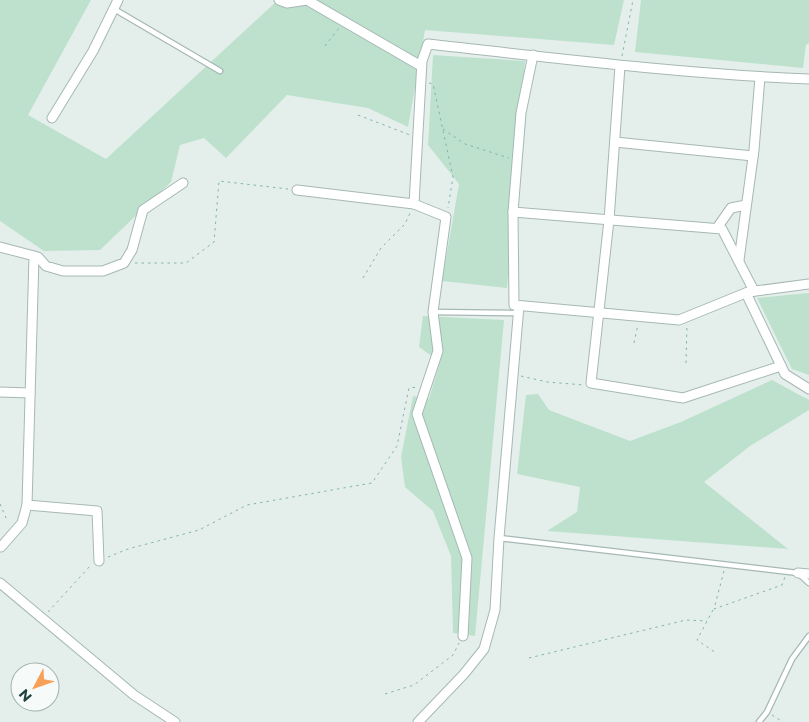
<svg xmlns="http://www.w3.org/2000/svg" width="809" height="722" font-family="Montserrat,sans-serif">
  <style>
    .green { fill: #bde1cd }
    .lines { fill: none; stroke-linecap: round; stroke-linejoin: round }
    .service-casing { stroke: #a6b8b5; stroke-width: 7 }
    .minor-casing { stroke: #a6b8b5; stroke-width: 11 }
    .path { stroke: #83b4ae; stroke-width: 1; stroke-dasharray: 2.5 4; stroke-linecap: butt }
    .service { stroke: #fff; stroke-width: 4.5 }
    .minor { stroke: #fff; stroke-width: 9 }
  </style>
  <rect width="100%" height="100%" fill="#e4efec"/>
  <g class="green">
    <path d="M0 0H91L28 115 106 159 278 0H624L614 45 425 30 408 127 368 108 287 95 226 158 204 138 180 145 171 182 100 250 44 251 0 221Z"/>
    <path d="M641 0H809V43L806 45 803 68 635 52Z"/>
    <path d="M433 55 525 61 507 288 442 281 459 184 428 145Z"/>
    <path d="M809 293V375L792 369 757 298Z"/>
    <path d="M423 316 504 320 475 636 453 633 451 556 433 511 405 487 401 457 413 396 429 399 440 362 419 347Z"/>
    <path d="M772 380 809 400V410L750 446 704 482 788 549 547 531 577 512 580 487 517 474 526 395 538 394 549 410 630 441 681 422Z"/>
  </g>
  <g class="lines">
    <defs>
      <g id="service">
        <path d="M114 9 220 71"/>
        <path d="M433 312 518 313"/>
        <path d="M499 538 798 573 809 583"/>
        <path d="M759 722 767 712 792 659 809 636"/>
      </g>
      <g id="minor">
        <path d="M279 0 287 3 307 0 421 66"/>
        <path d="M533 55 521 113 513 212 514 305 679 320 748 292 809 284"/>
        <path d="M620 66 609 220 591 383 683 398 781 366"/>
        <path d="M52 118 93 51 118 0"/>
        <path d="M615 142 753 156"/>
        <path d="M297 190 414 204 422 61 428 44C555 58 682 74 809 79"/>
        <path d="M414 204 446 217 433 312 438 351 417 414 467 558 463 636"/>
        <path d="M513 212 722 229 754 291"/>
        <path d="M717 228 731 208 746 205"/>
        <path d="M0 247 38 257 46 266 63 271H103L124 263 132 250 143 210 183 183"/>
        <path d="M34 256 27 505 97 511 99 561"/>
        <path d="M739 260 754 150 760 77"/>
        <path d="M746 293 785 374 809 389"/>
        <path d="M0 392 30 393"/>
        <path d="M1 547 22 523 27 505"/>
        <path d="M798 573 809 574"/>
        <path d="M0 583 134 695 175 722"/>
        <path d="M418 722 464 674 484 649 495 610 499 538 519 306"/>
      </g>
    </defs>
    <use href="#service" class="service-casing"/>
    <use href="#minor" class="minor-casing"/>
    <g class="path">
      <path d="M325 46 339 28"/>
      <path d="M622 56 633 0"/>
      <path d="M429 83 433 84 453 177 448 208"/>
      <path d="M358 115 410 135"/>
      <path d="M443 129 465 144 509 158"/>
      <path d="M135 263H186L214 242 219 181 288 189"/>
      <path d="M363 278 381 248 405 224 410 213"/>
      <path d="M634 343 638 324"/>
      <path d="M686 363 687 325"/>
      <path d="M521 376 547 382 584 385"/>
      <path d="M0 504 7 520"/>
      <path d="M108 557 128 549 199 530 247 505 372 483 397 446 409 388 418 387"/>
      <path d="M724 571 714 609 782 585 785 577"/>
      <path d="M713 610 697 640 716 653"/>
      <path d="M48 612 91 565"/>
      <path d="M529 658 686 620 707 621"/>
      <path d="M385 694 414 685 453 655 459 643"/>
      <path d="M772 715 783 722"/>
    </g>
    <use href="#service" class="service"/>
    <use href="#minor" class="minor"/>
  </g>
  <g transform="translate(35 687) rotate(229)"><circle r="24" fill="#f6fbf9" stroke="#a1b1af"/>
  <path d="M0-4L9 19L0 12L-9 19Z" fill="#f9a058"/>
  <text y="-8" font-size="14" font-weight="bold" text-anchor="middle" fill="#224240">N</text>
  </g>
</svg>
